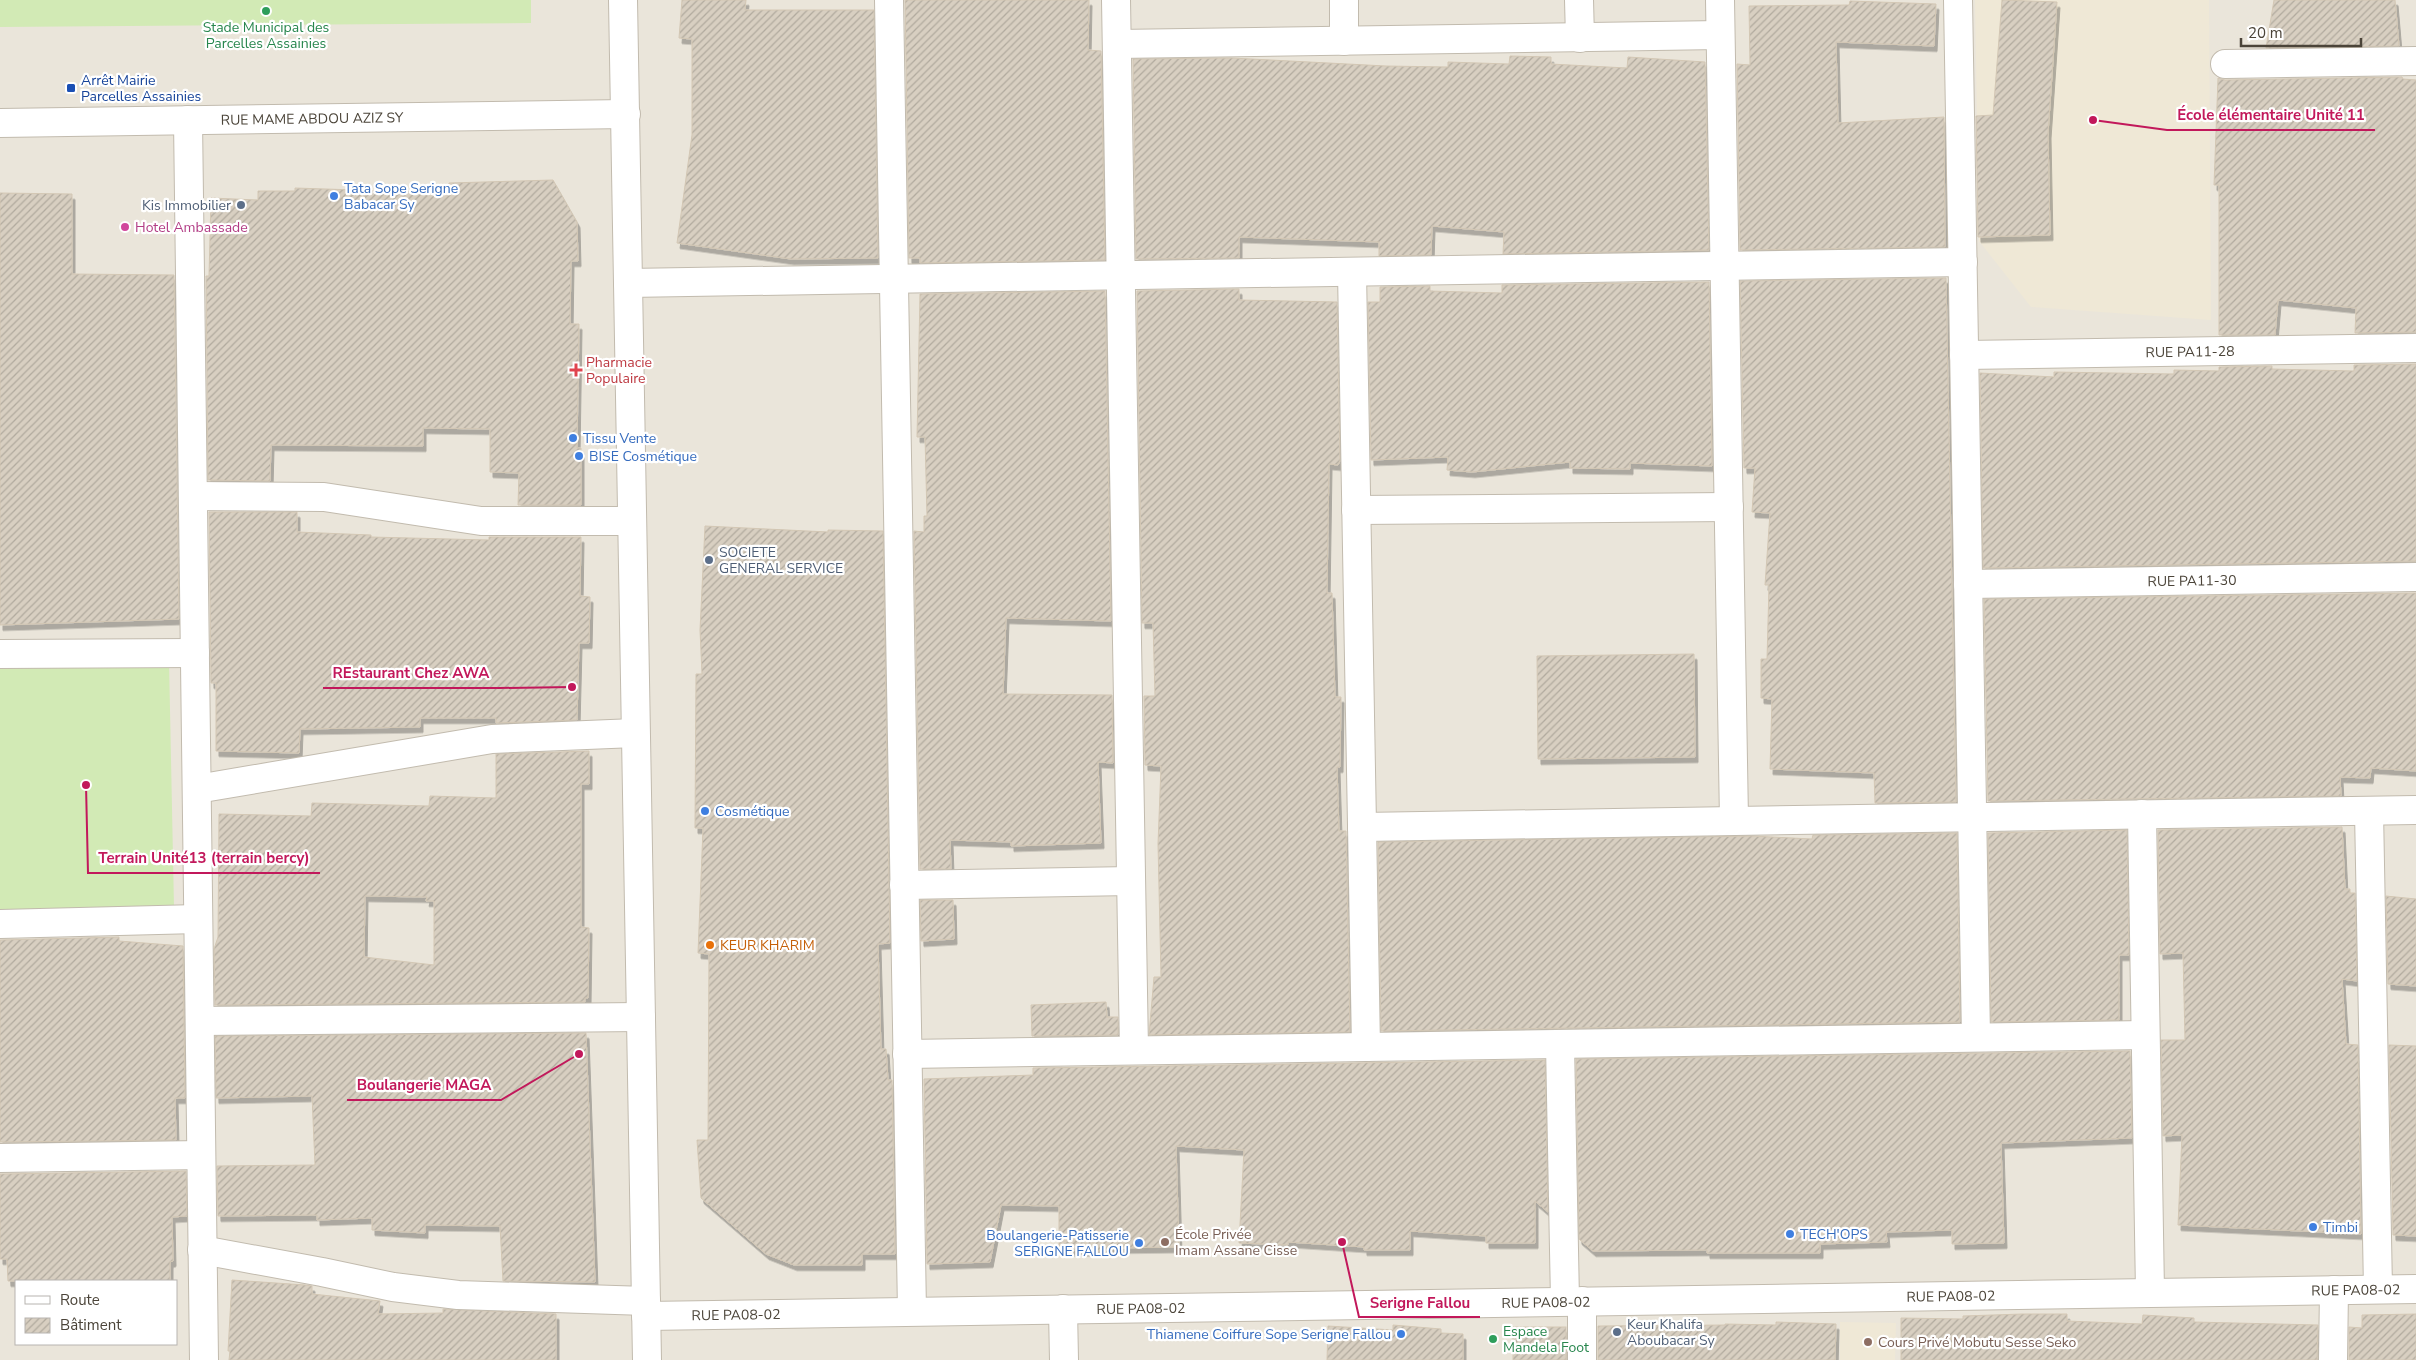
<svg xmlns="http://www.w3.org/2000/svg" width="2416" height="1360" font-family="'Nunito Sans',sans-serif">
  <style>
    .residential { fill: #eae5da; fill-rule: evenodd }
    .education { fill: #efe8d6 }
    .grass { fill: #d2eab5 }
    .building { fill: url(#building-hatch); stroke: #d3c7b4; fill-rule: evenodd; filter: url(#shadow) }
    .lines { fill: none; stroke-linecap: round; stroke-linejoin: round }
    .minor-casing { stroke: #c2bbae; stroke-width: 30 }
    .tertiary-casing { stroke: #c2bbae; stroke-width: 30 }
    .minor { stroke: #fff; stroke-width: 28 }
    .tertiary { stroke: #fff; stroke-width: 28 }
    .leisure-dot { fill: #2e9e5b; stroke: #fff; stroke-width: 2 }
    .transit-dot { fill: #1a4fb4; stroke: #fff; stroke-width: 2 }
    .shop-dot { fill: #3f7fe0; stroke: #fff; stroke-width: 2 }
    .service-dot { fill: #5c6f8a; stroke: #fff; stroke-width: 2 }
    .hotel-dot { fill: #d1479c; stroke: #fff; stroke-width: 2 }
    .health-dot { fill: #e0444e; stroke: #fff; stroke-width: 2 }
    .food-dot { fill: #e8710a; stroke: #fff; stroke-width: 2 }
    .education-dot { fill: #8d6e63; stroke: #fff; stroke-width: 2 }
    .labels { text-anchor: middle; stroke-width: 4.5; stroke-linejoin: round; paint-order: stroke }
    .leisure-label { font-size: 14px; fill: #27864d; stroke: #fff }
    .transit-label { font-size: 14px; fill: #164399; stroke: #fff; text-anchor: start }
    .street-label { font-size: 14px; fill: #4b4439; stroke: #fff }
    .shop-label { font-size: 14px; fill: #366cbe; stroke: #fff; text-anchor: start }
    .service-label { font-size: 14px; fill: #4e5e75; stroke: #fff; text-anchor: start }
    .hotel-label { font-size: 14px; fill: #b23c85; stroke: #fff; text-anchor: start }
    .health-label { font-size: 14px; fill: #be3a42; stroke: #fff; text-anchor: start }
    .food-label { font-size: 14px; fill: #c56008; stroke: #fff; text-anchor: start }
    .education-label { font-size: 14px; fill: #785e54; stroke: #fff; text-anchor: start }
    .leader { fill: none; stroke: #c2185b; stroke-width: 2 }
    .callout-dot { fill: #c2185b; stroke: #fff; stroke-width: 2 }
    .callout-label { font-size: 15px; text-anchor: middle; font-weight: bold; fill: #c2185b; stroke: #fff; stroke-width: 4.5; stroke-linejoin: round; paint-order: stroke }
  </style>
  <defs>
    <pattern id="building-hatch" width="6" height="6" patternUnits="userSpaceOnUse" patternTransform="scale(1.25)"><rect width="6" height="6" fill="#d8cfc1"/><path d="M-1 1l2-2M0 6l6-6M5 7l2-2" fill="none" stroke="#b1aa9e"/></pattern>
    <filter id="shadow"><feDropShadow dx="3" dy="5.5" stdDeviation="0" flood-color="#0004"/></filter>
  </defs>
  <rect width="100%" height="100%" fill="#f6f3ec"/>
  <path class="residential" d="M0 0H2416V1360H0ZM16 1281H176V1344H16Z"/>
  <g class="education">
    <path d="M1975 0H2209L2211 320 2031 307 1979 241Z"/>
    <path d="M1840 1322 1896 1323 1895 1360H1840Z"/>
  </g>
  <g class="grass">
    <path d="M0 0H531V23L0 27Z"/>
    <path d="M169 660 174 907 0 910V663Z"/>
  </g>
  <g class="building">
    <path d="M682 0H746L745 10H874L878 258 791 259 677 243 692 135V39L679 38Z"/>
    <path d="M905 0H1089L1088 50 1101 51 1105 260 920 263V258H909Z"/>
    <path d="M2002 0 2057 2 2048 133 2050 235 1978 237 1976 116 1993 115Z"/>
    <path d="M2274 0H2395L2399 46 2266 48Z"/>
    <path d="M1850 1 1936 4 1934 46 1836 42 1838 123 1944 117 1945 247 1740 250 1737 64 1750 65 1749 6 1849 5Z"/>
    <path d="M1510 56 1551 57V64L1627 68 1628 57 1705 62 1709 250 1503 254 1504 232 1432 226 1431 255 1379 256V242L1239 237V258L1136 259 1133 59 1232 58 1386 66 1448 67V62L1509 64Z"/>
    <path d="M2402 77 2403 79 2416 80V332L2355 333 2356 308 2278 300 2275 335H2219V185H2214L2218 78 2225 80Z"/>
    <path d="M553 180 577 222 578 261H571L570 324H579L577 448H581V505H518L519 473 490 472V429L423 428V446L271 445 270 481 208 480 206 276H209L211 198 258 200V191H295V188L449 193V183Z"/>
    <path d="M0 193 72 194V274L174 275 179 619 0 625Z"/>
    <path d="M1946 278 1956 802 1875 803 1874 773 1770 769 1772 699 1761 698V659H1767L1769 585H1765L1770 513 1752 512 1755 468H1744L1740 281Z"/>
    <path d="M1709 282 1712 466 1630 463V469L1570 468V462L1472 472 1447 470 1448 457 1371 460 1368 302H1380V287L1430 286V291L1502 293V285Z"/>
    <path d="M1239 289V300L1337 302 1340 461 1338 465 1329 464 1327 593H1332L1335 697H1341L1340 767H1337L1339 831H1346L1350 1032 1149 1035 1154 977H1161L1158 844 1161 766 1145 765 1144 696H1155L1153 623H1142L1137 291Z"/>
    <path d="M1105 291 1111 621 1006 618 1003 694 1112 695 1113 763 1098 762 1101 843 1011 846V842L950 840 951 869H920L914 531 924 532V516H927L925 437H917L920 294Z"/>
    <path d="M2416 364V561L1983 568 1980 373 2054 377V372L2174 374V370L2219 371V367L2272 366V369L2354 371V365Z"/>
    <path d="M209 512H297V532L371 535V537L489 540V537H581L580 596 590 597 589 643H579L577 720 496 723V718H420V727L300 729 299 753 216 751V683H211Z"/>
    <path d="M705 526 828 532V530L883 531 890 943 878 944 881 1049H886L888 1080H892L895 1254H862V1265H794L766 1254 701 1198 697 1140H708L709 954 698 953 703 828H695L696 674H702L700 630Z"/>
    <path d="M2416 593V771L2371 768 2370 778 2340 777 2341 796 1988 801 1984 599Z"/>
    <path d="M1694 654 1695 757 1538 759 1537 656Z"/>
    <path d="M589 751V784H581V927L589 928 588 998H585V1002L215 1005 214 949 218 937 219 814 311 816 312 803 429 806 430 796 496 798V754ZM365 896 427 897 426 901H434V965L364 957Z"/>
    <path d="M2342 827 2345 889H2350V893H2355L2357 981 2342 979 2346 1044 2358 1045 2361 1234 2178 1225 2182 1135 2163 1136 2161 1040H2185L2183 953 2160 954 2158 830Z"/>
    <path d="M2127 830 2129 955H2119V1020L1991 1022 1988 833Z"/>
    <path d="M1957 833 1960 1022 1381 1031 1378 842 1752 836 1812 839 1813 835Z"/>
    <path d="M2386 896 2416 899V986L2388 984Z"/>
    <path d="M920 900H953L954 939 921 941Z"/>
    <path d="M119 937V941L183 946 185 1098H175L176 1140 0 1142V940Z"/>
    <path d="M1106 1002 1107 1017H1118V1035L1032 1036 1031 1005Z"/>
    <path d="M586 1033 595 1282 503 1281 500 1226 425 1225V1233L372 1230V1218L317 1220V1215L218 1216 217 1166 315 1165 312 1096 216 1098 215 1036Z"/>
    <path d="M2389 1045 2416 1046V1236L2393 1235Z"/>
    <path d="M2130 1051 2132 1138 2001 1143 2004 1243 1952 1244V1230L1886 1232 1887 1242 1820 1244V1253H1707V1250L1593 1251 1579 1239 1576 1059Z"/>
    <path d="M1545 1060 1548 1212 1535 1201V1243H1486V1236L1410 1231V1250H1364V1247L1288 1242V1245L1239 1243 1244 1150 1176 1146 1179 1247 1106 1248V1251L1059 1250V1206L1001 1205 990 1262 927 1264 924 1079 1033 1075V1068Z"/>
    <path d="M186 1171 187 1216 172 1217 173 1261 170 1262V1281H8L7 1259H0V1174Z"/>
    <path d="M232 1280 305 1285 312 1286V1294L380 1301 378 1314 443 1313V1309L556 1314V1360H229L230 1351H228Z"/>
    <path d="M2022 1314H2067V1321L2142 1324 2143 1315 2194 1318V1322L2318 1325 2317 1360H1901V1318L1963 1319V1316Z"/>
    <path d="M2416 1314V1360H2349V1327L2362 1328V1315Z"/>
    <path d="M1776 1322 1836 1324 1835 1360H1598V1326L1725 1325V1324L1776 1325Z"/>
    <path d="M1393 1325 1441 1329V1333L1463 1334V1360H1327L1328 1326 1393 1330Z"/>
    <rect x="1513" y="1327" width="53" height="33"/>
  </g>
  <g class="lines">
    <defs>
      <g id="minor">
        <path d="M889 0 912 1311"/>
        <path d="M1116 0 1134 1050"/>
        <path d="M1344 0V41"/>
        <path d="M1579 0 1580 38"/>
        <path d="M1720 0 1734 820"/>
        <path d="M1958 0 1976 1037"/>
        <path d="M1117 44 1720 35"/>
        <path d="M2225 64 2416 61"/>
        <path d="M188 120 204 1360"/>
        <path d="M1352 272 1366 1047"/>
        <path d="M628 283 1963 262"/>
        <path id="s1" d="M1964 355 2416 348"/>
        <path d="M193 496 324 497 481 521H632"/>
        <path d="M1356 510 1729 507"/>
        <path id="s2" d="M1968 584 2416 577"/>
        <path d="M0 654 195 653"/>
        <path d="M197 789 492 739 635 733"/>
        <path d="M2369 811 2378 1289"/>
        <path d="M2142 814 2150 1292"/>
        <path d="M1362 827 2416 810"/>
        <path d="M904 885 1131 881"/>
        <path d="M0 924 198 919"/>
        <path d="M200 1021 641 1017"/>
        <path d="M1560 1044 1565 1301"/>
        <path d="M907 1054 2145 1035"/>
        <path d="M0 1158 201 1155"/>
        <path d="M202 1250 322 1272 393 1287 458 1295 646 1301"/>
        <path d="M1063 1309 1064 1360"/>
        <path d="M1582 1360V1301"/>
        <path d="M2333 1360 2334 1290"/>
      </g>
      <g id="tertiary">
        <path d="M623 0 647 1360"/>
        <path id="s3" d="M0 123 626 114"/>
        <path id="s4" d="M646 1316 2416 1289"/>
      </g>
    </defs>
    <use href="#minor" class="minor-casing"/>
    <use href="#tertiary" class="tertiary-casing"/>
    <use href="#minor" class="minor"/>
    <use href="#tertiary" class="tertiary"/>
  </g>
  <g class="leisure-dot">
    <circle cx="266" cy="11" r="5"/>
    <circle cx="1493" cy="1339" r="5"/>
  </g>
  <rect class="transit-dot" x="66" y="83" width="10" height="10" rx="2.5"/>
  <g class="shop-dot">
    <circle cx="334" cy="196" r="5"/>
    <circle cx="573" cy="438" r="5"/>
    <circle cx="579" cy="456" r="5"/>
    <circle cx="705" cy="811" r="5"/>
    <circle cx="2313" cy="1227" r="5"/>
    <circle cx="1790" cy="1234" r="5"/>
    <circle cx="1139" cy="1243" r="5"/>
    <circle cx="1401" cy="1334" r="5"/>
  </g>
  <g class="service-dot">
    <circle cx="241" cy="205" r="5"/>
    <circle cx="709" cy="560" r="5"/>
    <circle cx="1617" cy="1332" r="5"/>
  </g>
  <circle class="hotel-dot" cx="125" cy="227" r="5"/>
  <path class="health-dot" d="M573.5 362.5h5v5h5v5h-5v5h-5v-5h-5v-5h5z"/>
  <circle class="food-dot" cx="710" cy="945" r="5"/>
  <g class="education-dot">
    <circle cx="1165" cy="1242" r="5"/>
    <circle cx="1868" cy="1342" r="5"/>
  </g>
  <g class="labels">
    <g class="leisure-label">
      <text x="266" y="32">Stade Municipal des<tspan x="266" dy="16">Parcelles Assainies</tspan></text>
      <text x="1503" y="1336" text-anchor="start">Espace<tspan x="1503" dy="16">Mandela Foot</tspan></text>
    </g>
    <g class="transit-label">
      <text x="81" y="85">Arrêt Mairie<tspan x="81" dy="16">Parcelles Assainies</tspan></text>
    </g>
    <g class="street-label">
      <text dy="5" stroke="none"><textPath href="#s3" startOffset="312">RUE MAME ABDOU AZIZ SY</textPath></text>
      <text dy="5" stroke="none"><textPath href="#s1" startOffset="226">RUE PA11-28</textPath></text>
      <text dy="5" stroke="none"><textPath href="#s2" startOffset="224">RUE PA11-30</textPath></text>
      <text dy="5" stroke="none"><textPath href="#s4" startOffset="1710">RUE PA08-02</textPath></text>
      <text dy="5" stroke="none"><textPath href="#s4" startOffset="1305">RUE PA08-02</textPath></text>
      <text dy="5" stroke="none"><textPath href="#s4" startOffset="900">RUE PA08-02</textPath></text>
      <text dy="5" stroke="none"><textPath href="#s4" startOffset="495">RUE PA08-02</textPath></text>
      <text dy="5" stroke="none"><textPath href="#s4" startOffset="90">RUE PA08-02</textPath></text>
    </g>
    <g class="shop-label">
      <text x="344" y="193">Tata Sope Serigne<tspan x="344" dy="16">Babacar Sy</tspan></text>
      <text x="583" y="443">Tissu Vente</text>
      <text x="589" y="461">BISE Cosmétique</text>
      <text x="715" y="816">Cosmétique</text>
      <text x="2323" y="1232">Timbi</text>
      <text x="1800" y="1239">TECH'OPS</text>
      <text x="1129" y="1240" text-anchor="end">Boulangerie-Patisserie<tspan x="1129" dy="16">SERIGNE FALLOU</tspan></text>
      <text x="1391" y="1339" text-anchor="end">Thiamene Coiffure Sope Serigne Fallou</text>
    </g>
    <g class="service-label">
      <text x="231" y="210" text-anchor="end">Kis Immobilier</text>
      <text x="719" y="557">SOCIETE<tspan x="719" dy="16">GENERAL SERVICE</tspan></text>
      <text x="1627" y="1329">Keur Khalifa<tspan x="1627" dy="16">Aboubacar Sy</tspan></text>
    </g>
    <g class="hotel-label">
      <text x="135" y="232">Hotel Ambassade</text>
    </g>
    <g class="health-label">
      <text x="586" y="367">Pharmacie<tspan x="586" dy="16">Populaire</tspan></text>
    </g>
    <g class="food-label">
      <text x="720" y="950">KEUR KHARIM</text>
    </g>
    <g class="education-label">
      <text x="1175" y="1239">École Privée<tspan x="1175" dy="16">Imam Assane Cisse</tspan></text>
      <text x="1878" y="1347">Cours Privé Mobutu Sesse Seko</text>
    </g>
  </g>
  <path class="leader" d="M2093 120L2167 130H2375M572 687L500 688H323M86 785L88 873H320M579 1054L501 1100H347M1342 1242L1359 1317H1480"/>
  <g class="callout-dot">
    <circle cx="2093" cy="120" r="5"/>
    <circle cx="572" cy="687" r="5"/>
    <circle cx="86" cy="785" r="5"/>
    <circle cx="579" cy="1054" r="5"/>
    <circle cx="1342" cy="1242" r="5"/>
  </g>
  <g class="callout-label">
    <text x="2271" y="120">École élémentaire Unité 11</text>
    <text x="411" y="678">REstaurant Chez AWA</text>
    <text x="204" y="863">Terrain Unité13 (terrain bercy)</text>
    <text x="424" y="1090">Boulangerie MAGA</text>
    <text x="1420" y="1308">Serigne Fallou</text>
  </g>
  <rect x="15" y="1280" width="162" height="65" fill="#ffffff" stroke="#b7b4b0"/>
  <rect x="25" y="1296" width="25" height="8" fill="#ffffff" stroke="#b7b4b0"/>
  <text x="60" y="1305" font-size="15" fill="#4b4439">Route</text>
  <rect x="25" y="1318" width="25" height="15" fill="url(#building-hatch)" stroke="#b7b4b0"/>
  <text x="60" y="1330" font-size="15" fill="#4b4439">Bâtiment</text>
  <path d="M2241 38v8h120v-8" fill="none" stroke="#4b4439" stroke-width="2.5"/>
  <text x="2248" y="38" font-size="15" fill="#4b4439" stroke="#ffffff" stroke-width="4" paint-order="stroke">20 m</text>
</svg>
